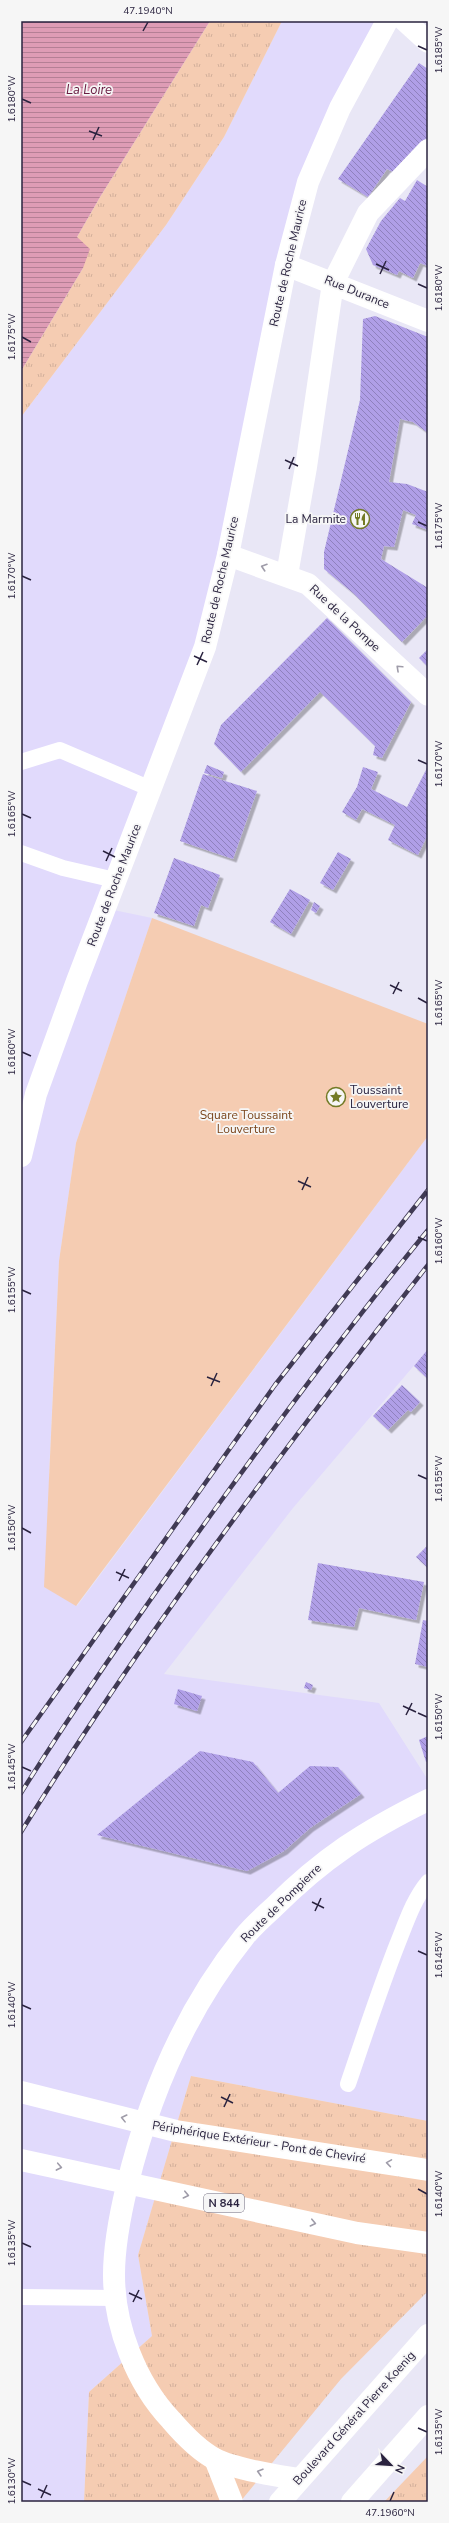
<svg xmlns="http://www.w3.org/2000/svg" width="449" height="2523" font-family="'Nunito Sans',sans-serif">
  <style>
    .built { fill: #e1dafc }
    .grass { fill: url(#grass-tufts) }
    .park { fill: #f5ccb2 }
    .water { fill: url(#water-rules) }
    .building { fill: url(#building-back-hatch); filter: url(#shadow) }
    .lines { fill: none; stroke-linecap: round; stroke-linejoin: round }
    .lane { stroke: #fff; stroke-width: 16 }
    .street { stroke: #fff; stroke-width: 22 }
    .primary { stroke: #fff; stroke-width: 22 }
    .highway { stroke: #fff; stroke-width: 22 }
    .rail-casing { stroke: #403a54; stroke-width: 4.5 }
    .rail { stroke: #f6f6f6; stroke-width: 3; stroke-dasharray: 9; stroke-linecap: butt }
    .oneway { stroke: #9f9ca9 }
    .ticks { fill: none; stroke: #2a233f; stroke-width: 1.5 }
    .labels { text-anchor: middle; stroke-width: 3.5; stroke-linejoin: round; paint-order: stroke }
    .shield { fill: #f6f6f6; stroke: #676276; stroke-width: 1 }
    .shield-label { font-size: 11px; font-weight: bold; fill: #2a233f }
    .street-label { font-size: 12px; fill: #2a233f; stroke: #f6f6f6 }
    .poi-label { font-size: 12px; fill: #2a233f; stroke: #f6f6f6; text-anchor: end }
    .park-label { font-size: 12px; fill: #7b451b; stroke: #f6f6f6 }
    .water-label { font-size: 13px; font-style: italic; fill: #691c41; stroke: #f6f6f6 }
    .neatline { fill: none; stroke: #2a233f; stroke-width: 1.5 }
    .ticks-label { font-size: 10px; text-anchor: middle; fill: #2a233f }
  </style>
  <defs>
    <pattern id="grass-tufts" width="24" height="20" patternUnits="userSpaceOnUse"><rect width="24" height="20" fill="#f5ccb2"/><path d="M3 7l-1-3M5 7V3M7 7l1-3M15 17l-1-3M17 17v-4M19 17l1-3" fill="none" stroke="#d2af9a"/></pattern>
    <pattern id="water-rules" width="6" height="5" patternUnits="userSpaceOnUse"><rect width="6" height="5" fill="#de9cb5"/><path d="M0 2.5h6" fill="none" stroke="#b47f95"/></pattern>
    <pattern id="building-back-hatch" width="6" height="6" patternUnits="userSpaceOnUse"><rect width="6" height="6" fill="#b09fe7"/><path d="M-1 5l2 2M0 0l6 6M5-1l2 2" fill="none" stroke="#8f81bd"/></pattern>
    <filter id="shadow"><feDropShadow dx="3.5" dy="3.5" stdDeviation="0" flood-color="#0004"/></filter>
  </defs>
  <rect width="100%" height="100%" fill="#e9e7f6"/>
  <path class="built" d="M282 21H380L312 158 202 633 104 908 152 918 76 1143 59 1261 49 1474 77 1606 428 1136V1349L293 1508 164 1674 379 1703 428 1780V2121L191 2076 138 2255 152 2336 89 2392 84 2502H21V417L166 225 224 137Z"/>
  <g class="grass">
    <path d="M210 21H282L224 137 166 225 21 417V371L83 268 77 237 100 197Z"/>
    <path d="M191 2076 428 2121V2291L341 2379 240 2502H84L89 2392 152 2336 138 2255Z"/>
    <path d="M428 2456V2502H384Z"/>
  </g>
  <path class="park" d="M152 918 428 1024V1136L76 1606 44 1587 59 1261 76 1143Z"/>
  <path class="water" d="M21 21H210L100 197 77 237 90 249 83 268 21 371Z"/>
  <g class="building">
    <path d="M419 63 428 69V137L393 172 387 169 368 197 338 179Z"/>
    <path d="M417 180 428 187V266L420 263 413 278 399 271 397 275 373 265 366 249 381 221 400 198 405 201Z"/>
    <path d="M375 316 428 337V433L413 422 400 419 389 482 407 484 428 492V530L412 524 416 515 403 510 394 547 384 546 381 559 428 588V615L402 642 353 593 324 569V552L360 400 363 319Z"/>
    <path d="M327 618 411 702 382 758 373 755 375 746 320 692 241 772 214 744 221 725Z"/>
    <path d="M428 649V667L419 658Z"/>
    <path d="M207 765 224 772 222 778 204 773Z"/>
    <path d="M428 766V834L418 855 388 840 395 825 362 809 356 820 342 812 357 787 363 767 378 772 371 789 407 807Z"/>
    <path d="M203 774 257 791 233 859 180 841Z"/>
    <path d="M338 852 351 859 333 890 320 883Z"/>
    <path d="M174 858 220 875 208 908 201 905 194 926 154 913Z"/>
    <path d="M290 889 310 900 291 934 270 922Z"/>
    <path d="M314 902 320 906 316 913 311 910Z"/>
    <path d="M428 1349V1379L414 1366Z"/>
    <path d="M402 1385 420 1402 411 1412 408 1410 388 1430 373 1416Z"/>
    <path d="M428 1545V1568L416 1557Z"/>
    <path d="M318 1563 424 1582 416 1620 359 1608 354 1627 308 1620Z"/>
    <path d="M423 1620 428 1621V1667L415 1664Z"/>
    <path d="M306 1682 313 1685 311 1690 304 1688Z"/>
    <path d="M178 1689 202 1696 197 1711 174 1704Z"/>
    <path d="M428 1736V1761L426 1762 419 1740Z"/>
    <path d="M200 1751 253 1762 278 1793 310 1766 338 1767 361 1794 310 1828 284 1851 247 1871 97 1835Z"/>
  </g>
  <g class="lines">
    <g class="lane">
      <path d="M21 762 60 750 151 789"/>
      <path d="M21 853 63 868 115 880"/>
      <path d="M348 2084C364 2037 379 1991 397 1945 406 1923 413 1900 428 1882"/>
      <path d="M21 2297 117 2298"/>
    </g>
    <g class="street">
      <path d="M405 21 428 42"/>
      <path d="M286 265 428 321"/>
      <path d="M228 555 308 584 428 695"/>
      <path d="M287 575 306 467 333 283 368 213 428 150"/>
      <path d="M21 1156 36 1094 77 981 205 647 228 555 286 265 308 182 340 108 387 21"/>
      <path d="M215 2459 232 2502"/>
      <path d="M298 2479C278 2476 232 2468 215 2459 198 2450 183 2434 171 2420 136 2383 114 2326 114 2275 114 2245 120 2215 127 2186 149 2096 186 2009 244 1937 252 1927 263 1917 273 1908 323 1858 365 1831 428 1800"/>
    </g>
    <g class="primary">
      <path d="M280 2502 428 2335"/>
      <path d="M352 2502 428 2416"/>
    </g>
    <g class="highway">
      <path d="M21 2092 176 2131 428 2170"/>
      <path d="M21 2160 357 2233 428 2243"/>
    </g>
    <defs>
      <g id="rail">
        <path d="M21 1742 275 1385 428 1190"/>
        <path d="M21 1793C83 1694 150 1599 218 1505 286 1411 355 1319 428 1230"/>
        <path d="M21 1832C144 1634 284 1448 428 1265"/>
      </g>
    </defs>
    <use href="#rail" class="rail-casing"/>
    <use href="#rail" class="rail"/>
  </g>
  <defs><path id="oneway-chevron" d="M-2-3.5L2.5 0L-2 3.5" fill="none" stroke-width="1.6" stroke-linecap="round" stroke-linejoin="round"/></defs>
  <g class="oneway">
    <use href="#oneway-chevron" transform="translate(264 567) rotate(-162)"/>
    <use href="#oneway-chevron" transform="translate(399 668) rotate(-137)"/>
    <use href="#oneway-chevron" transform="translate(124 2118) rotate(-166)"/>
    <use href="#oneway-chevron" transform="translate(389 2163) rotate(-171)"/>
    <use href="#oneway-chevron" transform="translate(59 2167) rotate(11)"/>
    <use href="#oneway-chevron" transform="translate(186 2195) rotate(13)"/>
    <use href="#oneway-chevron" transform="translate(313 2223) rotate(13)"/>
    <use href="#oneway-chevron" transform="translate(260 2472) rotate(-164)"/>
  </g>
  <path class="ticks" d="M143 31 148 22M418 46 427 50M22 99 31 103M89 131 102 136M93 140 99 127M376 264 389 270M380 274 386 261M418 284 427 288M22 337 31 342M285 460 298 466M289 469 294 457M418 522 427 526M22 576 31 580M194 656 207 662M197 665 203 652M418 760 427 764M22 814 31 818M103 851 115 857M106 861 112 848M390 985 402 991M393 994 399 982M418 998 427 1003M22 1052 31 1056M298 1181 311 1187M302 1190 308 1177M418 1237 427 1241M22 1290 31 1294M207 1377 220 1382M211 1386 217 1373M418 1475 427 1479M22 1528 31 1533M116 1572 129 1578M119 1581 125 1569M403 1706 416 1712M418 1713 427 1717M406 1715 412 1703M22 1767 31 1771M312 1902 324 1908M315 1911 321 1898M418 1951 427 1955M22 2005 31 2009M221 2097 233 2103M224 2107 230 2094M418 2189 427 2194M22 2243 31 2247M129 2293 142 2299M133 2302 139 2290M418 2428 427 2432M22 2481 31 2485M38 2489 51 2495M41 2498 47 2485M390 2501 394 2492"/>
  <defs>
    <symbol id="restaurant-ring" viewBox="-11 -11 22 22"><circle r="9.5" fill="#f6f6f6" stroke="#727a25" stroke-width="1.5"/><path d="M-5-6h1v4h1v-4h1v4h1v-4h1v5L-1.5 .5V6h-2V.5L-5-1ZM5-6V6H3V1.5H1.5Q1.5-4 5-6Z" fill="#727a25"/></symbol>
    <symbol id="sight-ring" viewBox="-11 -11 22 22"><circle r="9.5" fill="#f6f6f6" stroke="#727a25" stroke-width="1.5"/><path d="M0-6L1.8-2.2L6-1.7L2.9 1.2L3.7 5.4L0 3.3L-3.7 5.4L-2.9 1.2L-6-1.7L-1.8-2.2Z" fill="#727a25"/></symbol>
  </defs>
  <g fill-rule="evenodd">
    <use href="#restaurant-ring" x="349" y="508" width="22" height="22"/>
    <use href="#sight-ring" x="325" y="1086" width="22" height="22"/>
  </g>
  <g class="labels">
    <rect class="shield" x="204" y="2194" width="40" height="18" rx="3"/>
    <g class="shield-label">
      <text x="224" y="2207">N 844</text>
    </g>
    <g class="street-label">
      <text transform="translate(288 263) rotate(-77)" y="4">Route de Roche Maurice</text>
      <text transform="translate(357 292) rotate(22)" y="4">Rue Durance</text>
      <text transform="translate(220 580) rotate(-77)" y="4">Route de Roche Maurice</text>
      <text transform="translate(345 618) rotate(43)" y="4">Rue de la Pompe</text>
      <text transform="translate(114 885) rotate(-69)" y="4">Route de Roche Maurice</text>
      <text transform="translate(281 1903) rotate(-44)" y="4">Route de Pompierre</text>
      <text transform="translate(259 2142) rotate(9)" y="4">Périphérique Extérieur - Pont de Cheviré</text>
      <text transform="translate(354 2418) rotate(-48)" y="4">Boulevard Général Pierre Koenig</text>
    </g>
    <g class="poi-label">
      <text x="346" y="523">La Marmite</text>
      <text x="350" y="1094" text-anchor="start">Toussaint<tspan x="350" dy="14">Louverture</tspan></text>
    </g>
    <g class="park-label">
      <text x="246" y="1119">Square Toussaint<tspan x="246" dy="14">Louverture</tspan></text>
    </g>
    <g class="water-label">
      <text x="89" y="94">La Loire</text>
    </g>
  </g>
  <rect width="449" height="2523" fill="none" stroke="#f6f6f6" stroke-width="44"/>
  <g transform="translate(391 2465) rotate(115)" stroke="#f6f6f6" stroke-width="3" paint-order="stroke">
  <path d="M0-3L7 15L0 10L-7 15Z" fill="#2a233f"/>
  <text y="-6" font-size="11" font-weight="bold" text-anchor="middle" fill="#2a233f">N</text>
  </g>
  <rect x="22" y="22" width="405" height="2479" class="neatline"/>
  <g class="ticks-label">
    <text x="148" y="14">47.1940°N</text>
    <text transform="translate(438 50) rotate(-90)" y="4">1.6185°W</text>
    <text transform="translate(11 99) rotate(-90)" y="4">1.6180°W</text>
    <text transform="translate(438 288) rotate(-90)" y="4">1.6180°W</text>
    <text transform="translate(11 337) rotate(-90)" y="4">1.6175°W</text>
    <text transform="translate(438 526) rotate(-90)" y="4">1.6175°W</text>
    <text transform="translate(11 576) rotate(-90)" y="4">1.6170°W</text>
    <text transform="translate(438 764) rotate(-90)" y="4">1.6170°W</text>
    <text transform="translate(11 814) rotate(-90)" y="4">1.6165°W</text>
    <text transform="translate(438 1003) rotate(-90)" y="4">1.6165°W</text>
    <text transform="translate(11 1052) rotate(-90)" y="4">1.6160°W</text>
    <text transform="translate(438 1241) rotate(-90)" y="4">1.6160°W</text>
    <text transform="translate(11 1290) rotate(-90)" y="4">1.6155°W</text>
    <text transform="translate(438 1479) rotate(-90)" y="4">1.6155°W</text>
    <text transform="translate(11 1528) rotate(-90)" y="4">1.6150°W</text>
    <text transform="translate(438 1717) rotate(-90)" y="4">1.6150°W</text>
    <text transform="translate(11 1767) rotate(-90)" y="4">1.6145°W</text>
    <text transform="translate(438 1955) rotate(-90)" y="4">1.6145°W</text>
    <text transform="translate(11 2005) rotate(-90)" y="4">1.6140°W</text>
    <text transform="translate(438 2194) rotate(-90)" y="4">1.6140°W</text>
    <text transform="translate(11 2243) rotate(-90)" y="4">1.6135°W</text>
    <text transform="translate(438 2432) rotate(-90)" y="4">1.6135°W</text>
    <text transform="translate(11 2481) rotate(-90)" y="4">1.6130°W</text>
    <text x="390" y="2516">47.1960°N</text>
  </g>
</svg>
